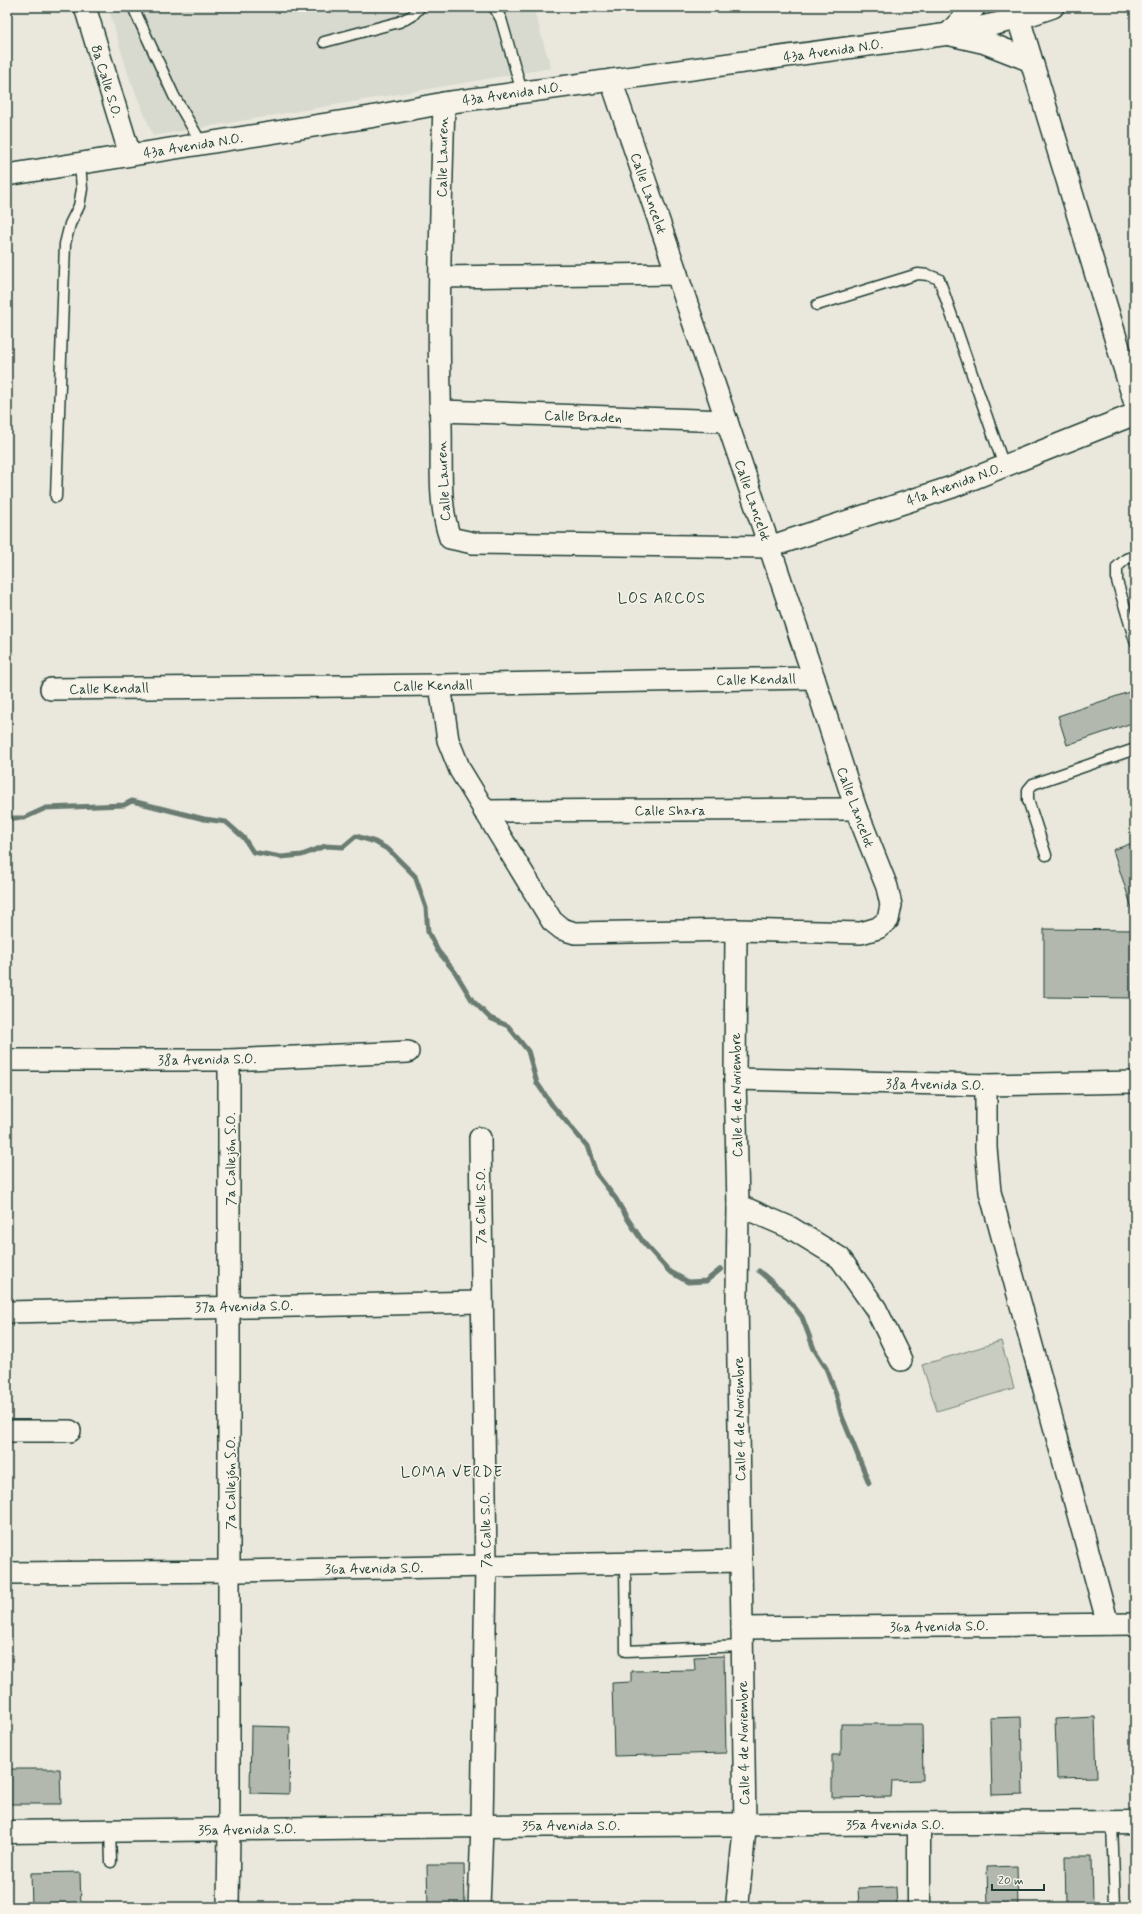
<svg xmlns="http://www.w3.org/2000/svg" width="1142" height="1914" font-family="Mynerve,sans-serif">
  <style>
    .built { fill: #d9dacf }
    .green { fill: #c8ccc1; stroke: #74847a }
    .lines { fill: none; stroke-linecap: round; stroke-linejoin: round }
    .stream { stroke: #6a7c72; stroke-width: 5 }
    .building { fill: #b2b8ae; stroke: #1f3d34 }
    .service-casing { stroke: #1f3d34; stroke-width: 13 }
    .minor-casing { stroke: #1f3d34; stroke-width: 24 }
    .tertiary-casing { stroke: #1f3d34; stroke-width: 25 }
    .secondary-casing { stroke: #1f3d34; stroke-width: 25 }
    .primary-casing { stroke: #1f3d34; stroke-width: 25 }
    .service { stroke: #f7f3e8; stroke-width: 10 }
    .minor { stroke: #f7f3e8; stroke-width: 21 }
    .tertiary { stroke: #f7f3e8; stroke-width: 22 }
    .secondary { stroke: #f7f3e8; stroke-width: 22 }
    .primary { stroke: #f7f3e8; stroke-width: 22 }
    .labels { text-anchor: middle; stroke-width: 3; stroke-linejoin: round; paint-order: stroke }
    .street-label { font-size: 14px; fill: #1f3d34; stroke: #f7f3e8 }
    .neighbourhood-label { font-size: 15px; letter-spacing: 1px; fill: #1f3d34; stroke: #f7f3e8 }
  </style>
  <rect width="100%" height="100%" fill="#eae8dd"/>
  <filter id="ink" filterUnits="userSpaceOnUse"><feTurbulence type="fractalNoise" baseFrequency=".025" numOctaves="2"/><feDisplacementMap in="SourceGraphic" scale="8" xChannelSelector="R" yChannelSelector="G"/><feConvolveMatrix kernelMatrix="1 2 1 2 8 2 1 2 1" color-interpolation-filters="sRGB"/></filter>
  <g filter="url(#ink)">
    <path class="built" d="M108 7H533L551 68 153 136 128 74Z"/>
    <path class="green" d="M1001 1341 1014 1388 937 1411 922 1365Z"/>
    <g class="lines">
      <g class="stream">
        <path d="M7 818H24L46 808 124 805 132 801 204 819 226 822 244 838 253 852 281 857 302 855 325 846 343 847 356 836 375 842 389 850 415 876 426 908 428 932 438 951 455 972 472 1000 490 1018 508 1026 528 1051 537 1083 552 1105 587 1146 596 1173 616 1199 627 1218 643 1242 669 1271 688 1282 706 1281 721 1269"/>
        <path d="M759 1271 782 1291 802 1317 814 1349 826 1368 836 1394 841 1414 869 1483"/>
      </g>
    </g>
    <g class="building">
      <path d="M1135 690V722L1067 745 1058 716Z"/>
      <path d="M1135 842V908H1132L1113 850Z"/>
      <path d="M1044 929 1135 930V998L1044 997Z"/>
      <path d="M724 1656 726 1753 614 1756 612 1683 631 1682V1671L695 1670 694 1657Z"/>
      <path d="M1021 1717 1023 1794 992 1795 990 1718Z"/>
      <path d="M1095 1717 1097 1777 1057 1778 1055 1719Z"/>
      <path d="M841 1724H922L923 1780 892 1781 891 1797 832 1798V1755H841Z"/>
      <path d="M251 1726 290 1727 289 1794 250 1793Z"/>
      <path d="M7 1769H60L61 1804H7Z"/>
      <path d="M1065 1856H1092L1093 1907H1066Z"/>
      <path d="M427 1865H464L465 1907H428Z"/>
      <path d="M1017 1866 1018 1907H988L987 1867Z"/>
      <path d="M80 1872 81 1907H32L31 1873Z"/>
      <path d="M896 1887 897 1907H859L858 1888Z"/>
    </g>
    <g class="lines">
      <defs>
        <g id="service">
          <path d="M133 7 174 96 202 144"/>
          <path d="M494 7 501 19 522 92"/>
          <path d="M324 42 399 22 412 16 420 7"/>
          <path d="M817 305 918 274 928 275 939 279 1004 466"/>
          <path d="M56 497 65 244 70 224 79 206 82 189 80 163"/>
          <path d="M1135 556 1126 559 1117 567V581L1135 641"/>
          <path d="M1046 855 1028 800V790L1033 784 1135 749"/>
          <path d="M625 1562 626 1651 742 1646"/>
          <path d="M1112 1822 1115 1907"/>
          <path d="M110 1831 111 1862"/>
        </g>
        <g id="minor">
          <path d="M85 7 130 155"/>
          <path d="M444 103C441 211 437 319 441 427 442 464 438 504 450 538L473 543 769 547 952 487 1135 414"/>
          <path d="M7 175 370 117 444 103 949 34 1018 19 1053 7"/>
          <path d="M440 277 677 274"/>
          <path d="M440 411 727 421"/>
          <path d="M440 685 448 740 460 770 552 921 562 929 575 933 736 930 861 933 878 928 888 920 891 905 887 887 856 809 814 678 611 80"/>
          <path d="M51 689 440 685 814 678"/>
          <path d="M484 811 856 809"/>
          <path d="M736 930 735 1079 738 1205 737 1296 745 1825"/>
          <path d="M7 1060H229L408 1052"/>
          <path d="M735 1079 986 1085 1135 1082"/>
          <path d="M986 1085V1148L990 1192 1108 1624"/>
          <path d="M738 1205 791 1228 840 1258 876 1309 901 1360"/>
          <path d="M7 1312 481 1302"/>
          <path d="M7 1431H70"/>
          <path d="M7 1573 240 1571 741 1561"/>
          <path d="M742 1628 1135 1624"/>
          <path d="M228 1907 229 1829V1060"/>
          <path d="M479 1907 482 1826 486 1565 480 1138"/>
        </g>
        <g id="tertiary">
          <path d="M737 1907 745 1825"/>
          <path d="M919 1907V1824"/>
        </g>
        <path id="secondary" d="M7 1832 482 1826 1135 1822"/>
        <g id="primary">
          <path d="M974 7 949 34 984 42 1030 60"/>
          <path d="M1015 7 1135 402"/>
        </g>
      </defs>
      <use href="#service" class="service-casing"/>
      <use href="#minor" class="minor-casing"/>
      <use href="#tertiary" class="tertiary-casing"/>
      <use href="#secondary" class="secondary-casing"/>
      <use href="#primary" class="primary-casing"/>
      <use href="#service" class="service"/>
      <use href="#minor" class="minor"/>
      <use href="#tertiary" class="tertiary"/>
      <use href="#secondary" class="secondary"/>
      <use href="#primary" class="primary"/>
    </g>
  </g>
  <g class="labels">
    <g class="street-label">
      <text transform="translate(833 50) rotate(-8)" y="5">43a Avenida N.O.</text>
      <text transform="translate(107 81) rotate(73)" y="5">8a Calle S.O.</text>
      <text transform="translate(512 93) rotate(-8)" y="5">43a Avenida N.O.</text>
      <text transform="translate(193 145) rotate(-9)" y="5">43a Avenida N.O.</text>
      <text transform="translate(442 157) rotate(-89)" y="5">Calle Lauren</text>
      <text transform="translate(649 193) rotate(71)" y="5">Calle Lancelot</text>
      <text transform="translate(583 416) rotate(2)" y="5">Calle Braden</text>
      <text transform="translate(443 481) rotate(-93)" y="5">Calle Lauren</text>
      <text transform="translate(954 484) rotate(-20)" y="5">41a Avenida N.O.</text>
      <text transform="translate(753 500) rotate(71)" y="5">Calle Lancelot</text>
      <text transform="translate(756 679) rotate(-1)" y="5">Calle Kendall</text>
      <text transform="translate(433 685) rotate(-1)" y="5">Calle Kendall</text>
      <text transform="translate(109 688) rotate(-1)" y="5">Calle Kendall</text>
      <text transform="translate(856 807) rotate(70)" y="5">Calle Lancelot</text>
      <text x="670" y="815">Calle Shara</text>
      <text transform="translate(207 1059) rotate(-1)" y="5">38a Avenida S.O.</text>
      <text transform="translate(935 1084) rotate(1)" y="5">38a Avenida S.O.</text>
      <text transform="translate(736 1095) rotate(-91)" y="5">Calle 4 de Noviembre</text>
      <text transform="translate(230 1159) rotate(-90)" y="5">7a Callejón S.O.</text>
      <text transform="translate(480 1206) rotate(-90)" y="5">7a Calle S.O.</text>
      <text transform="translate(244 1306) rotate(-1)" y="5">37a Avenida S.O.</text>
      <text transform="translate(739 1419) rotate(-91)" y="5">Calle 4 de Noviembre</text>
      <text transform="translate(230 1483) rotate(-90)" y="5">7a Callejón S.O.</text>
      <text transform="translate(485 1530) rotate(-91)" y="5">7a Calle S.O.</text>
      <text transform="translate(374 1568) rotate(-1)" y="5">36a Avenida S.O.</text>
      <text transform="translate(939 1626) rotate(-1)" y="5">36a Avenida S.O.</text>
      <text transform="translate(743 1743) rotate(-91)" y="5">Calle 4 de Noviembre</text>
      <text x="895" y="1829">35a Avenida S.O.</text>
      <text x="571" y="1830">35a Avenida S.O.</text>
      <text transform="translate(247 1829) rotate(-1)" y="5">35a Avenida S.O.</text>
    </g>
    <g class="neighbourhood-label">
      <text x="662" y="603">LOS ARCOS</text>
      <text x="452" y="1477">LOMA VERDE</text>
    </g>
  </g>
  <rect width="1142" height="1914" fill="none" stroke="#f7f3e8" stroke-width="24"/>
  <rect x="12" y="12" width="1118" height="1890" fill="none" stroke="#1f3d34" stroke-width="1.5" filter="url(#ink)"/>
  <path d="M992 1884v6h52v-6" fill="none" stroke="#1f3d34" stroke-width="2"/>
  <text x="998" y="1884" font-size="12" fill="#1f3d34" stroke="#f7f3e8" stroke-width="3" paint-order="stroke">20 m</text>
</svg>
